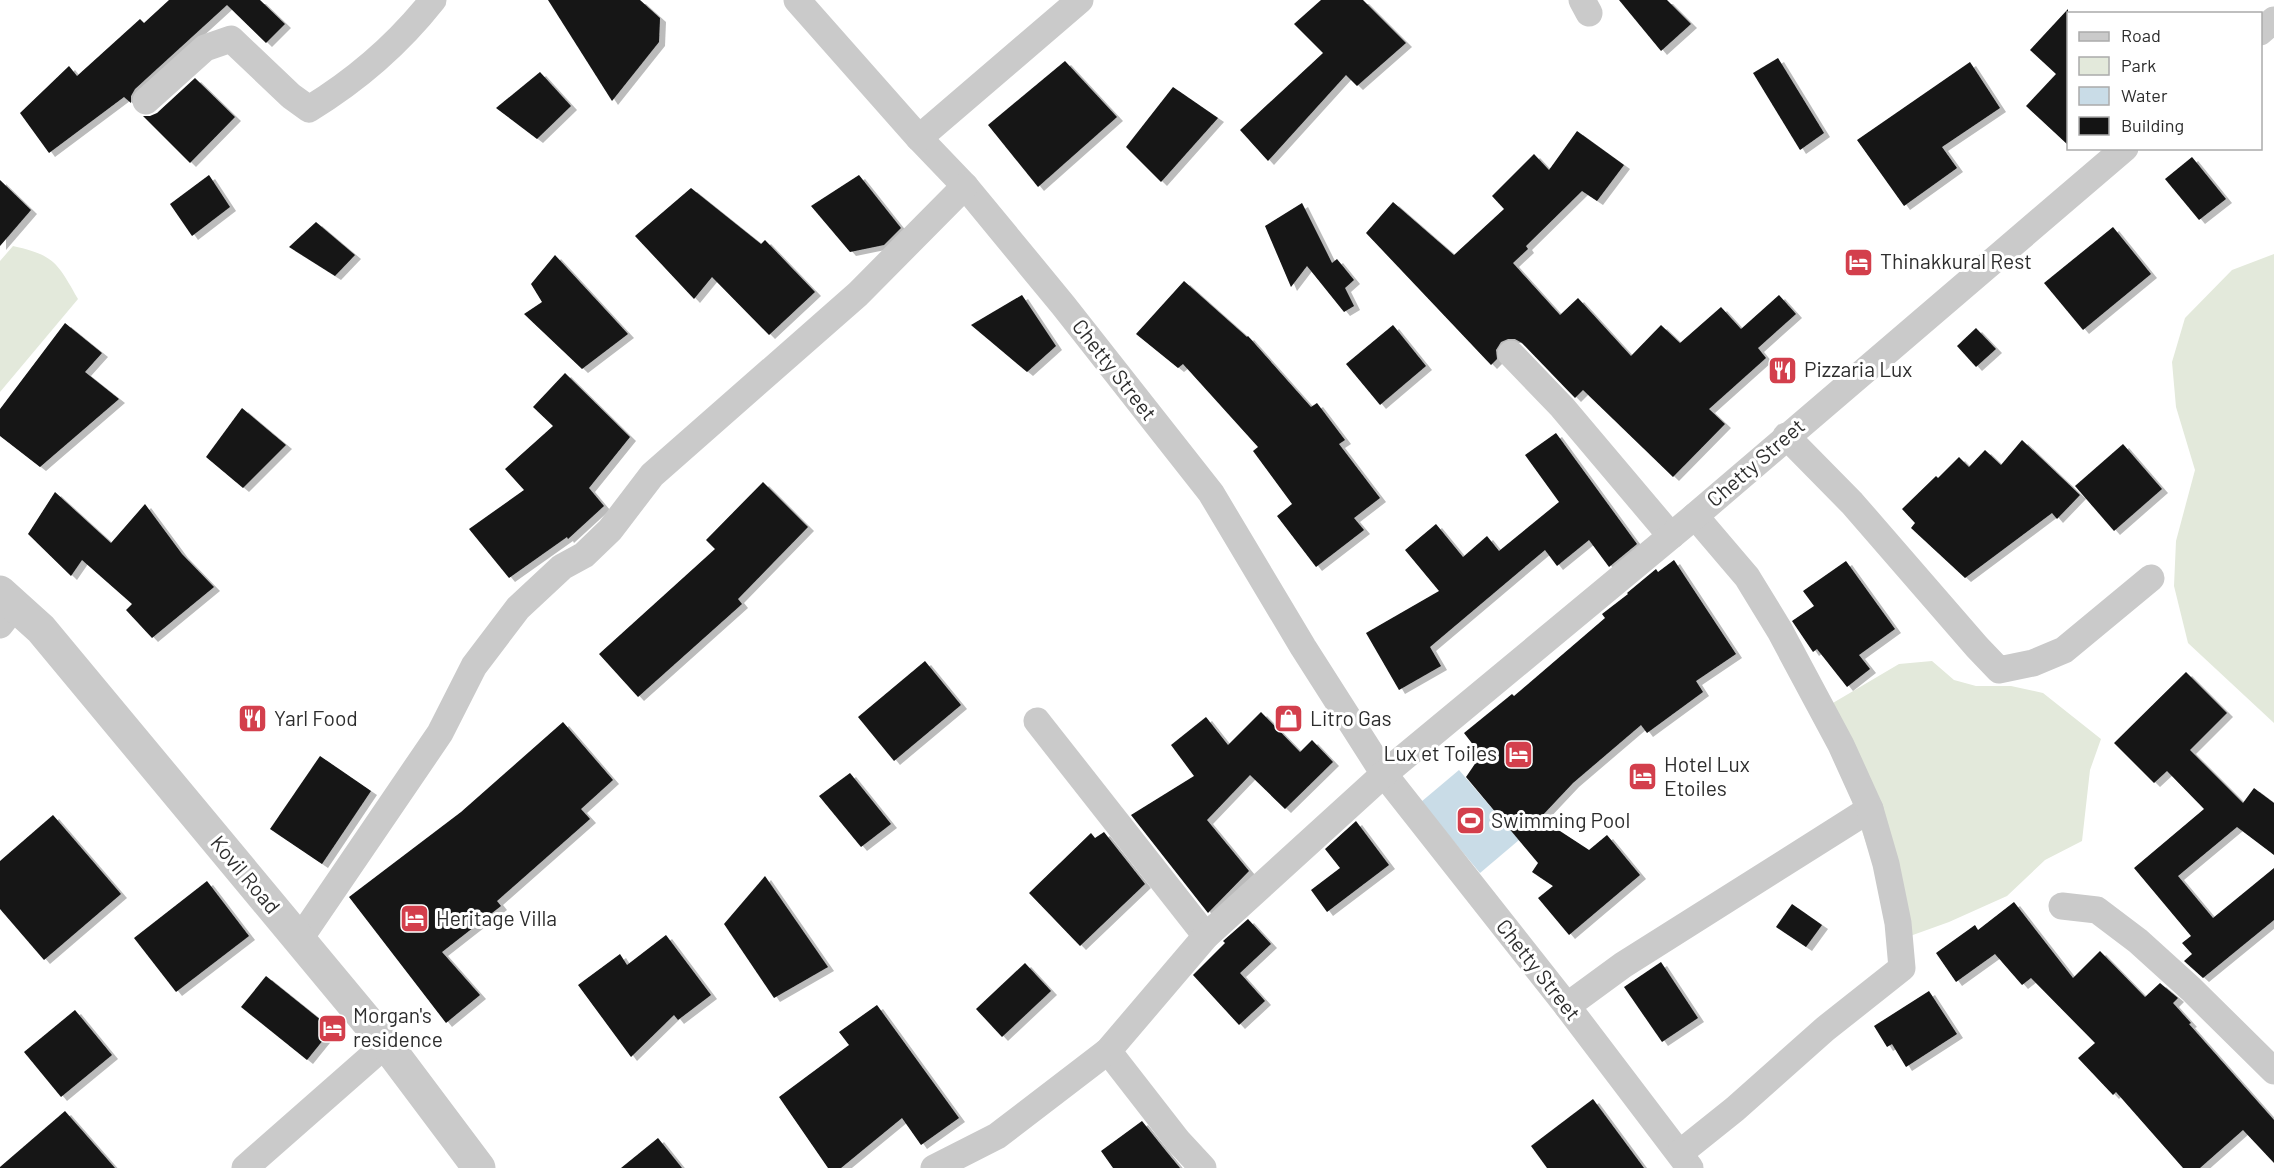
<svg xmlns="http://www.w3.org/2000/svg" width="2274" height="1168" font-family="Barlow,sans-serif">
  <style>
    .green { fill: #e3e9db }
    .water { fill: #c9dce7 }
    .building { fill: #141414; filter: url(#shadow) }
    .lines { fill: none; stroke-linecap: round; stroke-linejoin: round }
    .minor { stroke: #cacaca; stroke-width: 27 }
    .tertiary { stroke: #cacaca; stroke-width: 33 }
    .labels { text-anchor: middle; stroke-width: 6; stroke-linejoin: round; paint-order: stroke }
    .poi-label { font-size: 21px; fill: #2d2d2d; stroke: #fff; text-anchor: start }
    .street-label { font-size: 21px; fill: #2d2d2d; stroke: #fff }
  </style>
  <defs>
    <filter id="shadow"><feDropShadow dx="6" dy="4" stdDeviation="0" flood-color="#0004"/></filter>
  </defs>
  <rect width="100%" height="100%" fill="#fff"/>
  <g class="green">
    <path d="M13 246C55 255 58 264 78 299L0 392V261Z"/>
    <path d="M2274 254V723L2188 643 2174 586 2176 541 2195 470 2176 407 2172 362 2185 318 2232 270Z"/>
    <path d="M1932 661 1954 680 1976 686H2011L2043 693 2101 739 2090 770 2082 841 2045 860 2007 896 1949 922 1899 940 1821 710 1899 664Z"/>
  </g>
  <path class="water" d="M1459 770 1519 840 1480 873 1421 802Z"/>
  <g class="building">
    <path d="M169 0H260L285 24 266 43 227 5 135 89 131 96V103L124 97 49 153 20 113 69 66 77 76 140 19 144 23Z"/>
    <path d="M548 0H640L660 18 659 42 612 101Z"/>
    <path d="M1321 0H1363L1406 43 1357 86 1346 75 1268 161 1240 130 1323 53 1294 24Z"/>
    <path d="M1619 0H1667L1691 24 1661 51Z"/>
    <path d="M2068 9V145L2026 106 2056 74 2030 50Z"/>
    <path d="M1778 58 1824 133 1800 150 1753 73Z"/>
    <path d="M1065 61 1117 117 1038 187 988 125Z"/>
    <path d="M1970 62 2000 108 1942 147 1957 168 1904 206 1857 140Z"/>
    <path d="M540 72 571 106 537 139 496 108Z"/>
    <path d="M195 78 235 117 190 163 143 116H150L157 113Z"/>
    <path d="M1173 87 1218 118 1161 182 1126 147Z"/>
    <path d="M1577 131 1624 165 1597 201 1582 191 1526 246 1528 249 1513 263 1560 315 1578 298 1631 356 1661 325 1680 343 1721 307 1741 329 1779 295 1796 314 1758 348 1766 358 1709 409 1725 424 1673 477 1583 390 1575 398 1522 343 1515 339H1508L1501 342 1496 350 1497 359 1491 365 1366 233 1393 202 1454 255 1504 209 1492 196 1534 154 1549 170Z"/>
    <path d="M2192 157 2226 199 2199 220 2165 179Z"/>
    <path d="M209 175 230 207 192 236 170 204Z"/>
    <path d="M859 175 901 228 884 245 850 252 811 206Z"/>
    <path d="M0 180 31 210 0 246Z"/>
    <path d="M691 188 761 244 765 240 815 292 769 335 712 277 694 299 635 236Z"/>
    <path d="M1302 203 1332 263 1337 259 1354 280 1345 288 1354 306 1344 312 1307 266 1291 287 1265 226Z"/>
    <path d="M316 222 355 255 335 276 289 247Z"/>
    <path d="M2113 227 2151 274 2083 330 2044 283Z"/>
    <path d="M555 255 628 334 582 369 524 314 542 302 531 284Z"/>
    <path d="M1184 281 1247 337 1248 336 1311 407 1317 403 1345 440 1339 444 1380 498 1354 518 1364 530 1316 567 1277 516 1292 504 1253 451 1258 447 1183 364 1178 368 1136 334Z"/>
    <path d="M1022 295 1056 346 1027 372 971 325Z"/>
    <path d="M65 323 102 353 85 372 119 399 40 467 0 436V409Z"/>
    <path d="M1393 325 1426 366 1380 405 1346 364Z"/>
    <path d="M1976 328 1996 349 1976 367 1957 346Z"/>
    <path d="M565 373 630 437 589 488 604 506 568 539 567 537 509 578 469 529 524 490 505 469 553 426 533 407Z"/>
    <path d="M242 408 286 445 243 488 206 457Z"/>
    <path d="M1556 433 1637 544 1609 567 1589 540 1557 566 1545 550 1430 647 1441 666 1399 690 1366 633 1439 591 1405 550 1436 524 1463 557 1487 536 1499 551 1559 502 1525 455Z"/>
    <path d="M2022 440 2080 495 2057 519 2052 513 1965 578 1911 528 1915 523 1902 509 1936 476 1938 478 1959 457 1969 467 1985 450 2001 465Z"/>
    <path d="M2123 444 2162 489 2114 531 2075 486Z"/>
    <path d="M763 482 808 527 738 599 742 604 638 697 599 654 715 549 706 540Z"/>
    <path d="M55 492 111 543 145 504 182 554 214 587 152 638 126 610 132 604 82 560 71 576 28 534Z"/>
    <path d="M1674 560 1736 654 1696 681 1703 692 1647 733 1641 725 1573 783 1540 818 1589 850 1607 835 1640 875 1569 935 1538 898 1553 886 1532 872 1538 863 1466 777 1481 755 1464 733 1512 694 1514 696 1605 618 1602 614 1628 594 1627 593 1656 569 1658 572Z"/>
    <path d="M1846 561 1895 629 1859 655 1870 669 1847 687 1817 649 1813 652 1792 621 1814 606 1803 591Z"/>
    <path d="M925 661 961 705 894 761 858 717Z"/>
    <path d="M2186 672 2227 713 2190 750 2243 803 2254 788 2274 803V855L2237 827 2178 876 2213 918 2274 868V920L2203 978 2184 961 2192 954 2182 943 2191 936 2134 868 2204 809 2167 771 2154 783 2114 743Z"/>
    <path d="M1261 712 1300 752 1312 740 1333 762 1285 809 1250 775 1207 820 1249 871 1208 913 1131 815 1194 776 1171 745 1206 717 1228 745Z"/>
    <path d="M563 722 613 780 581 809 590 819 497 901 501 906 442 952 480 995 446 1023 349 897 461 812Z"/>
    <path d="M320 756 371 791 322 864 270 829Z"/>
    <path d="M850 773 891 824 861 847 819 796Z"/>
    <path d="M53 815 121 894 44 960 0 909V861Z"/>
    <path d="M1356 821 1389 865 1327 912 1311 890 1340 868 1325 849Z"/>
    <path d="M1104 832 1145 884 1080 946 1029 893 1091 833 1095 838Z"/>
    <path d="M765 876 828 967 774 998 724 924Z"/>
    <path d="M207 881 249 936 176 992 134 938Z"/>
    <path d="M2014 902 2073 978 2100 951 2145 997 2160 983 2178 998 2173 1003 2191 1023 2189 1024 2274 1120V1163L2243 1130 2200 1168H2183L2116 1092 2113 1095 2078 1058 2095 1043 2031 978 2022 985 1995 954 1956 982 1936 953 1975 925 1978 930Z"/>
    <path d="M1792 904 1822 925 1806 947 1776 927Z"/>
    <path d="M1248 919 1271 944 1240 973 1265 1001 1239 1025 1193 975 1225 943 1223 941Z"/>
    <path d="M666 935 711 995 678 1020 674 1015 631 1057 578 985 620 954 627 965Z"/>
    <path d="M1661 962 1698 1018 1662 1042 1624 987Z"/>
    <path d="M1025 963 1051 991 1002 1037 976 1009Z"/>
    <path d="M266 976 332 1029 307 1060 241 1007Z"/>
    <path d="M1929 991 1957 1034 1906 1067 1892 1044 1887 1047 1874 1026Z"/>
    <path d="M877 1005 959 1118 921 1145 902 1118 841 1168H828L779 1097 849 1045 839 1032Z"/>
    <path d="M75 1010 112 1055 61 1097 24 1052Z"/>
    <path d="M1593 1099 1644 1168H1547L1531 1146Z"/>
    <path d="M65 1111 115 1168H0V1167Z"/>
    <path d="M1142 1121 1166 1151 1180 1168H1113L1101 1151Z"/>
    <path d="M658 1138 682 1168H621Z"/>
  </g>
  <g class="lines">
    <g class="minor">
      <path d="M797 0 919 138 965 186 1063 305 1211 493 1303 647 1384 774 1567 1006 1690 1168"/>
      <path d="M1582 0 1589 13"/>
      <path d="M2260 32 2274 20"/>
      <path d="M146 101 205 48 231 39 291 96 309 109C355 81 399 43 433 0"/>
      <path d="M919 138 1080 0"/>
      <path d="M1511 354 1562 407 1671 536"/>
      <path d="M1786 436 1852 503 1977 647 1999 670 2033 663 2064 650 2151 578"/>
      <path d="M0 625 15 606"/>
      <path d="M1037 721 1206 936"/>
      <path d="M2062 906 2097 910 2138 941 2191 989 2274 1071"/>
      <path d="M299 940 440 733 474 666 518 608 562 567 584 555 610 530 652 475 858 294 965 186"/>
      <path d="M1567 1006 1623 965 1870 809"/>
      <path d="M1108 1051 1178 1141 1203 1168"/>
      <path d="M1680 1153 1735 1109 1825 1029 1902 968 1898 923 1886 864 1870 809 1841 745 1780 631 1747 577 1695 516"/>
      <path d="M245 1168 386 1044"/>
      <path d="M934 1168 997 1136 1108 1051 1206 936 1384 774 1695 516 2125 148"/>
    </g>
    <path class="tertiary" d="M0 592 41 629 386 1044 479 1168"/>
  </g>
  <defs>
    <symbol id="hotel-square" viewBox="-11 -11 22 22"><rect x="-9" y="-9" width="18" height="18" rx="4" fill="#d33f4c" stroke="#fff"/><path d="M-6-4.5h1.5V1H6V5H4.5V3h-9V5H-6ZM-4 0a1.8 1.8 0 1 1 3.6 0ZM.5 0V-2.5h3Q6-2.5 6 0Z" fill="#fff"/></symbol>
    <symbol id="restaurant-square" viewBox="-11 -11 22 22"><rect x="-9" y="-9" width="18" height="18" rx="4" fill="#d33f4c" stroke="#fff"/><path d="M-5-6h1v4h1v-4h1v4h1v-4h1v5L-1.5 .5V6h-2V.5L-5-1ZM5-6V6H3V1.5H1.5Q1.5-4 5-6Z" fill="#fff"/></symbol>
    <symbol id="shop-square" viewBox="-11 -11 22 22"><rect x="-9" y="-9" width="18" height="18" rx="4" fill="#d33f4c" stroke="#fff"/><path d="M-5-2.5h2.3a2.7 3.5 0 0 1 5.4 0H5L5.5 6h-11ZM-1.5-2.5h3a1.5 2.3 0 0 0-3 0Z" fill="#fff"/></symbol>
    <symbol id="stadium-square" viewBox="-11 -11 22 22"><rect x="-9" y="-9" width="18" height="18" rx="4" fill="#d33f4c" stroke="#fff"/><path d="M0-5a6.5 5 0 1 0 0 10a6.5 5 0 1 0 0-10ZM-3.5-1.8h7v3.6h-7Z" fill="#fff"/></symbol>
  </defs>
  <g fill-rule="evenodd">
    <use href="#hotel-square" x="1842" y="246" width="33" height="33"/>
    <use href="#restaurant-square" x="1766" y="354" width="33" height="33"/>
    <use href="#restaurant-square" x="236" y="702" width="33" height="33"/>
    <use href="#shop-square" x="1272" y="702" width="33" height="33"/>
    <use href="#hotel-square" x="1502" y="738" width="33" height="33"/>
    <use href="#hotel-square" x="1626" y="760" width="33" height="33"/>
    <use href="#stadium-square" x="1454" y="804" width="33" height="33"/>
    <use href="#hotel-square" x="398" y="902" width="33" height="33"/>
    <use href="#hotel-square" x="316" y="1012" width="33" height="33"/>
  </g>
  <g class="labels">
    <g class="poi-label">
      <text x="1880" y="269">Thinakkural Rest</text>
      <text x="1804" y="377">Pizzaria Lux</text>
      <text x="274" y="726">Yarl Food</text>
      <text x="1310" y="726">Litro Gas</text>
      <text x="1497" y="761" text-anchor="end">Lux et Toiles</text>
      <text x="1664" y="772">Hotel Lux<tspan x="1664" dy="24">Etoiles</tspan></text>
      <text x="1491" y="828">Swimming Pool</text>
      <text x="436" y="926">Heritage Villa</text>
      <text x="353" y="1023">Morgan's<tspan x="353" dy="24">residence</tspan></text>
    </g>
    <g class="street-label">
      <text transform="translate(1114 370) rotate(52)" y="7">Chetty Street</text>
      <text transform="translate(1756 463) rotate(-41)" y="7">Chetty Street</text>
      <text transform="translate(245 875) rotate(50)" y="7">Kovil Road</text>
      <text transform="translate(1538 970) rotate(52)" y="7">Chetty Street</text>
    </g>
  </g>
  <rect x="2067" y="12" width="195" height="138" fill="#ffffff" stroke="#ababab" stroke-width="1.5"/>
  <rect x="2079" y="32" width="30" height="9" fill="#cacaca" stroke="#ababab" stroke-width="1.5"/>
  <text x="2121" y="42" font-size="18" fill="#2d2d2d">Road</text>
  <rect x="2079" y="57" width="30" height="18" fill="#e3e9db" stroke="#ababab" stroke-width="1.5"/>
  <text x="2121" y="72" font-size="18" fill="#2d2d2d">Park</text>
  <rect x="2079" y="87" width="30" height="18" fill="#c9dce7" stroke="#ababab" stroke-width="1.5"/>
  <text x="2121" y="102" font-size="18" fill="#2d2d2d">Water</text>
  <rect x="2079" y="117" width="30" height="18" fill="#141414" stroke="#ababab" stroke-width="1.5"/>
  <text x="2121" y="132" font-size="18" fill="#2d2d2d">Building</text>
</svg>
